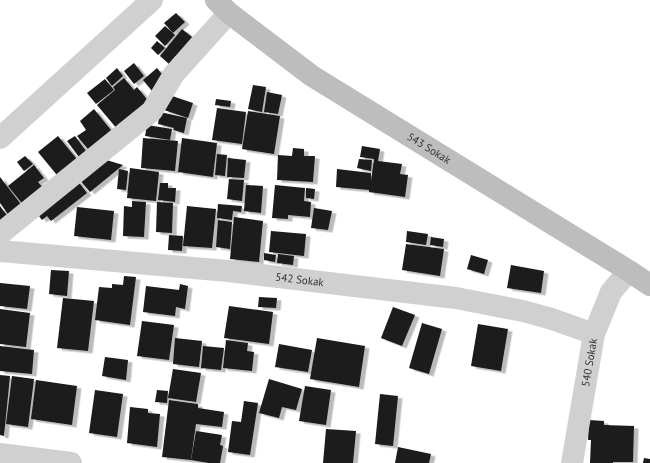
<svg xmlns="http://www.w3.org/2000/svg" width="650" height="463" font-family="'PT Sans',sans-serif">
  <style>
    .building { fill: #1a1a1a; filter: url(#shadow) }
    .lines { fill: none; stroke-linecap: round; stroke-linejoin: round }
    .street { stroke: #d0d0d0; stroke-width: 22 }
    .secondary { stroke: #bdbdbd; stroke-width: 22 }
    .labels { text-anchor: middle; stroke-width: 4; stroke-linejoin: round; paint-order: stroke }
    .street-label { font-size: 11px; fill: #333; stroke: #fff }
  </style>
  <defs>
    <filter id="shadow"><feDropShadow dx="4.5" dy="2.5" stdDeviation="0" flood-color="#0004"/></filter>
  </defs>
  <rect width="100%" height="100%" fill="#fff"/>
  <g class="building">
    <path d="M176 13 185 22 173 33 164 23Z"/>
    <path d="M165 26 175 35 165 46 155 36Z"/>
    <path d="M182 29 192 37 169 64 160 56Z"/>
    <path d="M157 41 165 48 158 55 151 48Z"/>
    <path d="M134 63 144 76 134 84 124 71Z"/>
    <path d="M117 68 123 76 112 86 106 78Z"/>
    <path d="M157 68 166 79 152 91 143 80Z"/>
    <path d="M124 78 134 90 137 87 150 103 118 130 97 105 115 90 113 87Z"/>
    <path d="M105 79 114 90 96 104 87 93Z"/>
    <path d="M253 85 266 87 262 112 248 109Z"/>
    <path d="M267 92 282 95 278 114 264 112Z"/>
    <path d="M169 95 193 103 188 118 164 110Z"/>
    <path d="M216 99 231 101 230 107 215 105Z"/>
    <path d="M217 108 246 112 242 144 212 140Z"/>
    <path d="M94 109 115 135 92 154 77 136 86 130 80 121Z"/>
    <path d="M248 111 280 116 274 154 242 149Z"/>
    <path d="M160 112 187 118 184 133 173 130 174 128 158 124Z"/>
    <path d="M147 125 172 129 170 140 145 136Z"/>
    <path d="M58 136 81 164 61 180 38 152Z"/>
    <path d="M75 136 89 155 82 161 67 141Z"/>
    <path d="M143 138 178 141 175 171 141 168Z"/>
    <path d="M182 138 217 143 213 177 178 172Z"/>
    <path d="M362 146 380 149 378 161 402 164 400 174 408 175 405 197 369 192V190L336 187 337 169 371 173V181L374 159 360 157Z"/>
    <path d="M293 148 304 149V156H315L313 182 277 180 278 155 292 156Z"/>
    <path d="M217 154 227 155 225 176 215 175Z"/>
    <path d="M25 156 33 164 24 171 17 162Z"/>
    <path d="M228 158 246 160 244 178 227 177Z"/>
    <path d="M103 159 123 165 90 192 78 178Z"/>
    <path d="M359 159 372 160 371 171 357 168Z"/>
    <path d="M34 165 44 178 38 182 44 189 24 206 8 186Z"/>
    <path d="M130 168 159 172 156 201 127 198Z"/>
    <path d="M119 169 128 171 126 190 117 189Z"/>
    <path d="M0 177 23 207 10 217 0 203Z"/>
    <path d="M229 179 244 180 242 201 227 199Z"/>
    <path d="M77 180 87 193 51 221 47 216 42 220 36 212Z"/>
    <path d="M160 183H168V188H176L175 202 158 200Z"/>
    <path d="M246 185 263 186 261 213 244 211Z"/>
    <path d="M275 185 305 188 304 201 311 202 310 217 288 215V219L272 218Z"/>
    <path d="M306 188 315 189 314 199 306 198Z"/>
    <path d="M132 201 146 202 144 237 123 236 124 206 132 207Z"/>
    <path d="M157 202 173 203 172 233 156 232Z"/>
    <path d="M218 204 242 206 241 212 233 211 232 220 217 218Z"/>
    <path d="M0 206 9 218 0 225Z"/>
    <path d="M187 206 216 209 212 248 183 246Z"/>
    <path d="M77 207 114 211 111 240 74 236Z"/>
    <path d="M314 208 332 211 328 230 311 228Z"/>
    <path d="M234 217 263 221 259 262 230 259Z"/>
    <path d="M218 220 232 222 230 249 216 247Z"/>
    <path d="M271 231 306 234 304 256 269 252Z"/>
    <path d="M407 231 428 234 426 245 406 242Z"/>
    <path d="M169 235 183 236 182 251 168 250Z"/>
    <path d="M431 237 444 239 443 247 430 245Z"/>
    <path d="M406 244 444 249 440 276 402 270Z"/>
    <path d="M264 253 276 255 275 262 264 260Z"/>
    <path d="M278 254 294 256 293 265 277 263Z"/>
    <path d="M471 255 488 260 484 274 467 269Z"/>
    <path d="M511 265 544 271 541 293 507 288Z"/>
    <path d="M51 270 69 271 67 296 49 294Z"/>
    <path d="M124 276 136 277 130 325 95 320 99 287 112 288V284L123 285Z"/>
    <path d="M0 283 30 286 27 309 0 306Z"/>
    <path d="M180 284 188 286 185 309 176 307 175 316 143 312 146 286 179 290Z"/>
    <path d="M259 297 277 298 276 308 258 307Z"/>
    <path d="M63 298 94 301 88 351 57 348Z"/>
    <path d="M229 306 273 312 269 344 224 338Z"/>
    <path d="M393 307 415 315 402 346 381 338Z"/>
    <path d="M0 309 30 313 26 347 0 344Z"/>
    <path d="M142 321 174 325 169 360 137 356Z"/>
    <path d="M422 323 442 329 429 374 409 368Z"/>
    <path d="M478 324 508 329 501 371 471 366Z"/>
    <path d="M175 338 202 341 199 367 173 364Z"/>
    <path d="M317 338 365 346 359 387 310 379Z"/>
    <path d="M226 340 248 343 247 351 254 352 252 371 223 368Z"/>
    <path d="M279 344 312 350 308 372 275 367Z"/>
    <path d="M0 346 34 350 32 374 0 371Z"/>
    <path d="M203 346 224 348 221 370 201 368Z"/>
    <path d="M105 357 128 360 126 380 102 376Z"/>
    <path d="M173 369 201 373 196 402 168 398Z"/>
    <path d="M0 375 10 376 4 436 0 435Z"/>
    <path d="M12 376 34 379 28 427 6 424Z"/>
    <path d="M269 379 302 389 296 410 282 407 279 418 259 413Z"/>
    <path d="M36 380 77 386 72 425 31 419Z"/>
    <path d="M305 386 331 390 326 425 299 421Z"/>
    <path d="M95 390 123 394 117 437 89 433Z"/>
    <path d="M157 390 168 391 167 403 155 402Z"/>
    <path d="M380 394 398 396 393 446 375 444Z"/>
    <path d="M169 400 198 404V408L224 412 222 427 196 424 191 460 162 457Z"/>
    <path d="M244 401 258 403 250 455 228 452 232 421 241 422Z"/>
    <path d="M130 407 148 409V413L160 414 157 447 127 443Z"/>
    <path d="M589 420 604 421V425L634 426 633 462H613V463H590L591 440H588Z"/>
    <path d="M326 429 356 431 353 463H323Z"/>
    <path d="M196 431 222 435 220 445 223 446 220 463H209L191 460Z"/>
    <path d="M398 447 431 454 429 463H395Z"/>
    <path d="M644 458 650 459V463H643Z"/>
  </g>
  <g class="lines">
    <g class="street">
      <path d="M0 138 152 0"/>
      <path d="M0 234 152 111 174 74 229 13"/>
      <path id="s1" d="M0 251 228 271 456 298 523 311 552 319 594 334"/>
      <path d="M0 454 71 463"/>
      <path id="s2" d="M572 463 594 334 611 292 629 271"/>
    </g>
    <path class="secondary" id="s3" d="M216 0 229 13 312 76 629 271 650 285"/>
  </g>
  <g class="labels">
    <g class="street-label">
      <text dy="4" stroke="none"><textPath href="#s3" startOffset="260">543 Sokak</textPath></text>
      <text dy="4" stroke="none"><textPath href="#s1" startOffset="301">542 Sokak</textPath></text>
      <text dy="4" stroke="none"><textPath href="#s2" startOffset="102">540 Sokak</textPath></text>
    </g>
  </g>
</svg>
